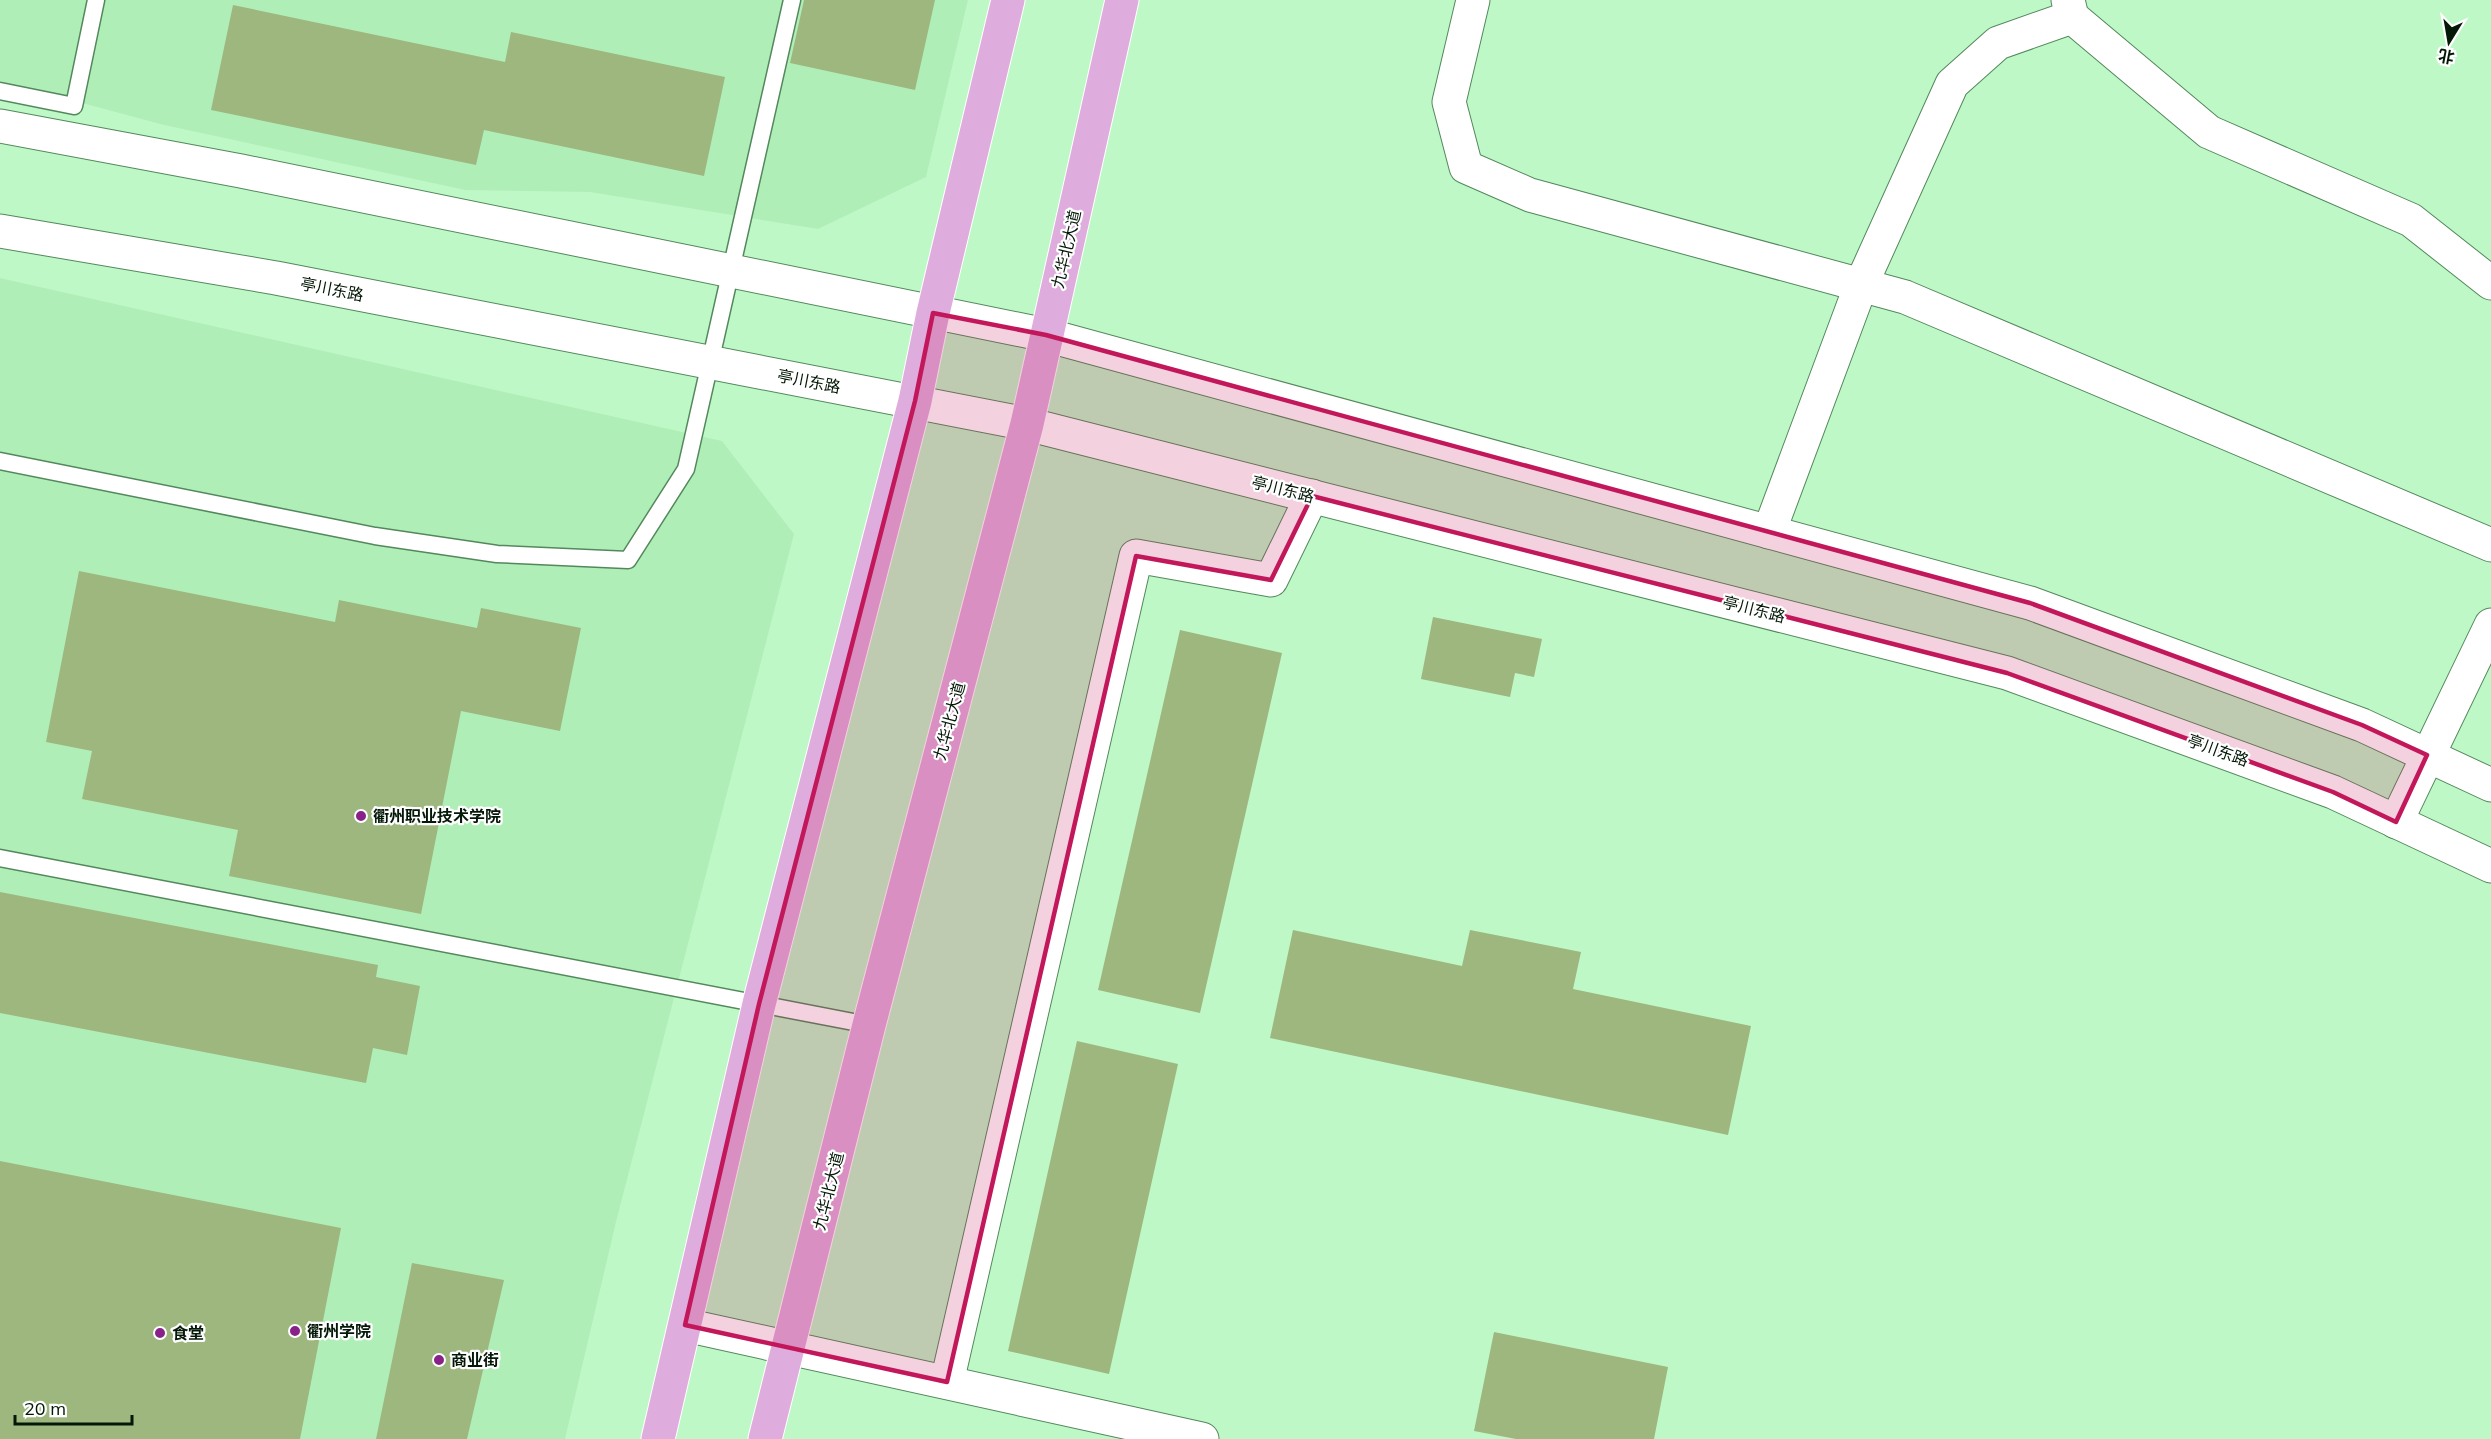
<svg xmlns="http://www.w3.org/2000/svg" width="2491" height="1439" font-family="Mulish,'Noto Sans SC',sans-serif">
  <style>
    .built { fill: #b0eeb8 }
    .building { fill: #9db77f }
    .lines { fill: none; stroke-linecap: round; stroke-linejoin: round }
    .lane-casing { stroke: #53885c; stroke-width: 19 }
    .street-casing { stroke: #53885c; stroke-width: 35 }
    .secondary-casing { stroke: #53885c; stroke-width: 35 }
    .primary-casing { stroke: #fff; stroke-width: 35 }
    .lane { stroke: #fff; stroke-width: 16 }
    .street { stroke: #fff; stroke-width: 33 }
    .secondary { stroke: #fff; stroke-width: 33 }
    .primary { stroke: #dfaddd; stroke-width: 33 }
    .marked { fill: #c2185b; fill-opacity: 0.2; stroke: #c2185b; stroke-width: 4.5; stroke-linejoin: round }
    .poi-dot { fill: #882188; stroke: #fff; stroke-width: 2 }
    .labels { text-anchor: middle; stroke-width: 4.5; stroke-linejoin: round; paint-order: stroke }
    .street-label { font-size: 16px; fill: #041807; stroke: #fff }
    .poi-label { font-size: 16px; font-weight: bold; fill: #041807; stroke: #fff; text-anchor: start }
  </style>
  <rect width="100%" height="100%" fill="#bff8c7"/>
  <g class="built">
    <path d="M0 0H968L926 177 818 229 590 192 465 190 164 125 0 81Z"/>
    <path d="M0 278 722 441 794 534 616 1222 565 1439H0Z"/>
  </g>
  <g class="building">
    <path d="M804 0H935L915 90 790 63Z"/>
    <path d="M233 5 505 62 511 32 725 77 704 176 484 130 476 165 211 110Z"/>
    <path d="M79 571 335 622 339 600 477 628 481 608 581 628 560 731 461 711 421 914 229 876 238 830 82 799 92 751 46 742Z"/>
    <path d="M1433 617 1542 639 1534 677 1515 673 1510 697 1421 679Z"/>
    <path d="M1180 630 1282 653 1200 1013 1098 990Z"/>
    <path d="M0 892 378 965 376 977 420 986 407 1055 373 1048 366 1083 0 1013Z"/>
    <path d="M1293 930 1462 966 1470 930 1581 952 1573 989 1751 1026 1728 1135 1270 1038Z"/>
    <path d="M1077 1041 1178 1064 1109 1374 1008 1351Z"/>
    <path d="M0 1161 341 1228 300 1439H0Z"/>
    <path d="M412 1263 504 1280 467 1439H376Z"/>
    <path d="M1494 1332 1668 1367 1654 1439H1516L1474 1431Z"/>
  </g>
  <g class="lines">
    <defs>
      <g id="lane">
        <path d="M0 91 74 106 96 0"/>
        <path d="M0 461 375 536 497 554 628 560 686 469 792 0"/>
        <path d="M0 858 869 1025"/>
      </g>
      <g id="street">
        <path d="M1473 0 1449 102 1466 167 1530 195 1905 297 2491 545"/>
        <path d="M2068 0 2072 17 2209 132 2411 220 2491 283"/>
        <path d="M1769 532 1861 285 1952 84 1998 43 2072 17"/>
        <path d="M2396 822 2491 625"/>
        <path d="M685 1325 1202 1439"/>
        <path d="M947 1382 1136 556 1271 580 1312 496"/>
      </g>
      <g id="secondary">
        <path d="M0 126 241 171 1046 335 2030 603 2362 725 2491 785"/>
        <path d="M0 231 276 278 1027 424 2007 673 2333 792 2491 866"/>
      </g>
      <g id="primary">
        <path d="M658 1439 759 1004 915 401 933 313 1008 0"/>
        <path d="M765 1439 869 1025 1027 424 1122 0"/>
      </g>
    </defs>
    <use href="#lane" class="lane-casing"/>
    <use href="#street" class="street-casing"/>
    <use href="#secondary" class="secondary-casing"/>
    <use href="#primary" class="primary-casing"/>
    <use href="#lane" class="lane"/>
    <use href="#street" class="street"/>
    <use href="#secondary" class="secondary"/>
    <use href="#primary" class="primary"/>
  </g>
  <path class="marked" d="M933 313 1046 335 2030 603 2362 725 2427 755 2396 822 2333 792 2007 673 1312 496 1271 580 1136 556 947 1382 685 1325 759 1004 915 401Z"/>
  <g class="poi-dot">
    <circle cx="361" cy="816" r="6"/>
    <circle cx="295" cy="1331" r="6"/>
    <circle cx="160" cy="1333" r="6"/>
    <circle cx="439" cy="1360" r="6"/>
  </g>
  <g class="labels">
    <g class="street-label">
      <text transform="translate(1066 249) rotate(-77)" y="6">九华北大道</text>
      <text transform="translate(332 289) rotate(11)" y="6">亭川东路</text>
      <text transform="translate(809 381) rotate(11)" y="6">亭川东路</text>
      <text transform="translate(1283 489) rotate(14)" y="6">亭川东路</text>
      <text transform="translate(1754 609) rotate(14)" y="6">亭川东路</text>
      <text transform="translate(949 721) rotate(-75)" y="6">九华北大道</text>
      <text transform="translate(2218 750) rotate(20)" y="6">亭川东路</text>
      <text transform="translate(828 1191) rotate(-76)" y="6">九华北大道</text>
    </g>
    <g class="poi-label">
      <text x="373" y="822">衢州职业技术学院</text>
      <text x="307" y="1337">衢州学院</text>
      <text x="172" y="1339">食堂</text>
      <text x="451" y="1366">商业街</text>
    </g>
  </g>
  <g transform="translate(2449 42) rotate(191)" stroke="#ffffff" stroke-width="4.5" paint-order="stroke">
  <path d="M0-4.5L10 22L0 15L-10 22Z" fill="#041807"/>
  <text y="-9" font-size="16" font-weight="bold" text-anchor="middle" fill="#041807">北</text>
  </g>
  <path d="M15 1415v9h117v-9" fill="none" stroke="#041807" stroke-width="3"/>
  <text x="24" y="1415" font-size="18" fill="#041807" stroke="#ffffff" stroke-width="4.5" paint-order="stroke">20 m</text>
</svg>
